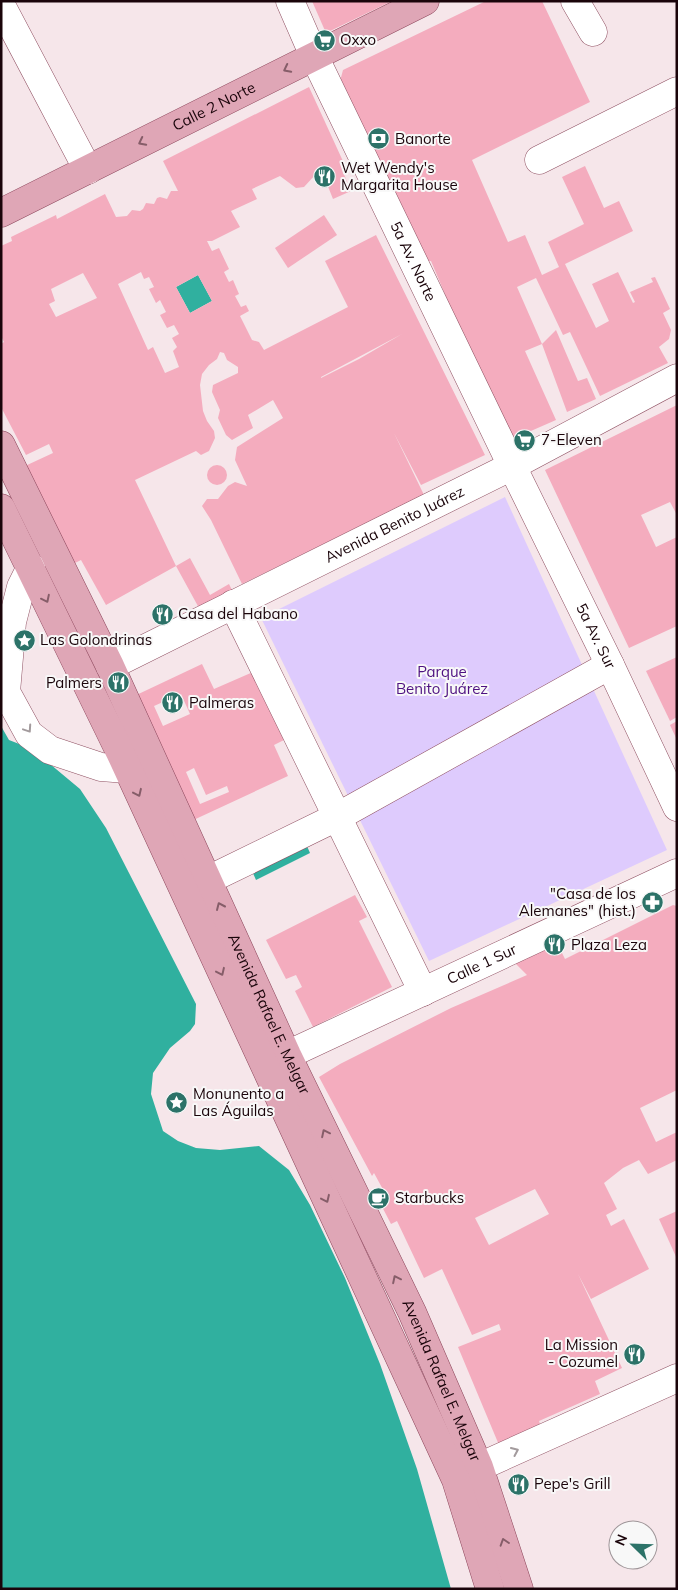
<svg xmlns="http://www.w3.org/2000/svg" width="678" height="1590" font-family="Mulish,sans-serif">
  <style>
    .green { fill: #decbfd }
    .water { fill: #30b09f }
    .building { fill: #f4acbe; fill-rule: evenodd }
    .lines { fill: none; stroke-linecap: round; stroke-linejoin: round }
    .minor-casing { stroke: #905163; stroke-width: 29 }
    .major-casing { stroke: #8c465b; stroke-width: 29 }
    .minor { stroke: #fff; stroke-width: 28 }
    .major { stroke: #dfa6b6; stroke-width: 28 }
    .oneway { stroke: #865d69 }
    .oneway2 { stroke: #a39b9d }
    .labels { text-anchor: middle; stroke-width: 4; stroke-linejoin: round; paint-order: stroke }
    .poi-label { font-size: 15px; fill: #1a040a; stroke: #f8f8f8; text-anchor: start }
    .street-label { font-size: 15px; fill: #1a040a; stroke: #f8f8f8 }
    .park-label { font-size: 15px; fill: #4e1181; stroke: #f8f8f8 }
  </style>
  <rect width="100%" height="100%" fill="#f6e6ea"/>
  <path class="green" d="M505 497 667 850 429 961 261 618Z"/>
  <g class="water">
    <path d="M198 275 212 301 190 313 176 287Z"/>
    <path d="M1 726 9 740 32 749 80 789 106 828 196 1004 195 1024 190 1031 170 1048 153 1073 151 1094 163 1131 178 1141 196 1148 220 1150 259 1146 289 1170 310 1205 345 1278 380 1364 417 1469 451 1589H1Z"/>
    <path d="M306 844 310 853 256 880 252 871Z"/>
  </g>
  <g class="building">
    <path d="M312 1H392L326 33Z"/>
    <path d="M486 1H542L590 102 472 160 508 242 525 235 542 275 559 267 548 242 584 224 562 177 585 166 604 208 619 201 633 231 565 264 596 328 609 321 592 284 618 272 633 303 635 302 630 292 653 282 651 278 655 277 670 309 663 313 671 330 669 339 659 347 668 363 600 396 570 332 563 335 536 278 517 287 542 344 556 330 578 381 587 378 596 399 567 412 542 344 525 351 556 420 508 441 443 301 447 299 431 261H426L339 85 343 70Z"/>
    <path d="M309 87 347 170 343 172 351 191 333 199 323 174 319 175 317 169 315 175 304 187 296 188 280 176 252 189 257 199 231 211 240 227 212 241H207L212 251 219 248 229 269 224 272 229 282 233 280 239 294 235 296 241 307 246 305 249 311 240 316 252 340 259 342 264 350 348 307 325 261 376 235 485 455 421 485 394 433 424 495 242 584 211 520 202 506 207 499H218L228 486 235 482 247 486 235 460 237 447 283 418 273 400 248 415 253 428 232 440 226 435 218 418 220 410 212 392 213 385 238 373V367L227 360 224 353 220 352 217 359 209 365 202 374 200 385 203 411 207 421 214 431 215 438 209 451 201 455 196 451 135 480 176 566 106 605 81 560 71 565 25 466 53 453 49 444 26 455 1 407V344L4 342 1 336V246L12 241 11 237 56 215 57 219 105 194 116 217 127 216 132 210 140 211 143 209 146 203 154 204 157 198 160 197 167 199 171 191H178L163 161ZM141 272 144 279 149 277 154 287 149 289 156 303 160 300 166 312 160 315 167 328 174 325 179 334 172 338 177 347 173 351 179 367 165 373 153 347 148 350 118 284ZM83 273 97 298 56 317 49 304 55 301 51 289ZM198 275 212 301 190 313 176 287ZM402 334 359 359 321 378V377Z"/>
    <path d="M324 215 337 235 288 268 275 248Z"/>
    <path d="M677 405V515L670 502 641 515 656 547 677 537V626L629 648 545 470Z"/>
    <circle cx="217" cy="475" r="10"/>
    <path d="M190 558 210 595 229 584 232 590 199 608 176 566Z"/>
    <path d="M677 657V717L670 721 646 671Z"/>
    <path d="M202 664 214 689 253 672 284 740 274 745 288 776 187 823 130 698ZM181 694 190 714 163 726 154 706ZM194 768 206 795 227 786 229 792 200 804 186 772Z"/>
    <path d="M677 721V740L670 725Z"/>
    <path d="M355 895 367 917 359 921 392 987 313 1027 295 991 302 987 296 975 286 979 266 940Z"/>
    <path d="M673 905 677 906V1090L640 1108 656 1142 677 1132V1160L648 1174 639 1160 623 1168 604 1183 617 1209 606 1215 611 1226 624 1219 649 1269 591 1299 578 1274 622 1368 595 1381 600 1394 539 1421 541 1427 499 1445 458 1347 501 1330 499 1324 472 1335 442 1269 424 1278 397 1221 391 1224 378 1199 386 1195 374 1173 372 1176 319 1077 340 1064 451 1008 527 975 513 961 556 941 565 959ZM535 1189 549 1214 489 1245 475 1218Z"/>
    <path d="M677 1211V1259L659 1219Z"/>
  </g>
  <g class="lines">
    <defs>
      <g id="minor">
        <path id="s1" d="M290 1 314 56 512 466 610 665 677 807"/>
        <path d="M575 1 593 32"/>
        <path d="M1 5 88 170"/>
        <path d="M539 160 677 91"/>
        <path d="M31 567 21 587 12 622 6 692 29 734 50 750 101 767 127 769"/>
        <path d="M233 604 423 992"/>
        <path id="s2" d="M110 666 512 466 677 378"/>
        <path d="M208 880 337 817 610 665"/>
        <path id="s3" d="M287 1055 677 873"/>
        <path d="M459 1478 479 1467 677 1378"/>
      </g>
      <g id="major">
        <path id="s4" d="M1 213 425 1"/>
        <path id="s5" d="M1 445 110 666 287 1055 412 1312 479 1467 519 1589"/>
        <path d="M1 508 120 752 456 1480 490 1589"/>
      </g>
    </defs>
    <use href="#minor" class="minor-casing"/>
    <use href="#major" class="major-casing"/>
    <use href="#minor" class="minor"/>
    <use href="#major" class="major"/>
  </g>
  <defs><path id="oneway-chevron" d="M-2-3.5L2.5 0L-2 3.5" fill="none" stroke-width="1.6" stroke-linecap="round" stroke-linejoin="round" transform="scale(1.25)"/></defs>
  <g class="oneway">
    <use href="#oneway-chevron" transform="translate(287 69) rotate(153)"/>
    <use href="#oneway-chevron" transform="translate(142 142) rotate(153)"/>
    <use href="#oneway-chevron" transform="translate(46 599) rotate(64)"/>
    <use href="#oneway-chevron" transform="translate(138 793) rotate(65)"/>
    <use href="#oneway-chevron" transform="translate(220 906) rotate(-114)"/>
    <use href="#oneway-chevron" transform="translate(221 972) rotate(65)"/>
    <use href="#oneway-chevron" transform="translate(325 1133) rotate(-116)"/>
    <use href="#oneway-chevron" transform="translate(326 1199) rotate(65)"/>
    <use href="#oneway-chevron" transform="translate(396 1279) rotate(-116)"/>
    <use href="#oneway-chevron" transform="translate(504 1542) rotate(-108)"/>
  </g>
  <g class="oneway2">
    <use href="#oneway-chevron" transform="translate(28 729) rotate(56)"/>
    <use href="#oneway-chevron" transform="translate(515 1451) rotate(-24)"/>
  </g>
  <defs>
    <symbol id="supermarket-disc" viewBox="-11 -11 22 22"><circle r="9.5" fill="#2c7268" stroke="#f8f8f8"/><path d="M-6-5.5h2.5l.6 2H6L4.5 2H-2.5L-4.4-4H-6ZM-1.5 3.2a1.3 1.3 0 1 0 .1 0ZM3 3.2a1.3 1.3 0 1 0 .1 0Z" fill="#fff"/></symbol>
    <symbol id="bank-disc" viewBox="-11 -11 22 22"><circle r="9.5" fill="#2c7268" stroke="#f8f8f8"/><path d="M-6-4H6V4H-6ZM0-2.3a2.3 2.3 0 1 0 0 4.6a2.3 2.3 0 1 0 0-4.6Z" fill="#fff"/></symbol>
    <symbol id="restaurant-disc" viewBox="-11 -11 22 22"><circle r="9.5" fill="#2c7268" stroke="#f8f8f8"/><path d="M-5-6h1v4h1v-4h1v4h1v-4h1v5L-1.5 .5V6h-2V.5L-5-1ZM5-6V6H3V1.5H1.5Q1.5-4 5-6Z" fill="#fff"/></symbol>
    <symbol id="sight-disc" viewBox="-11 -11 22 22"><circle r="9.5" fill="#2c7268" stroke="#f8f8f8"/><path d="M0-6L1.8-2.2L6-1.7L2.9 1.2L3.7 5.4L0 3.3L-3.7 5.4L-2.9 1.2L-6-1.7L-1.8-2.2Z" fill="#fff"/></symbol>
    <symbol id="pharmacy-disc" viewBox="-11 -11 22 22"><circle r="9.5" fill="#2c7268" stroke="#f8f8f8"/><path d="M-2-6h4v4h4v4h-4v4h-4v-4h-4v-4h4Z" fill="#fff"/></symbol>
    <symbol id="cafe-disc" viewBox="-11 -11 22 22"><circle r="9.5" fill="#2c7268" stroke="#f8f8f8"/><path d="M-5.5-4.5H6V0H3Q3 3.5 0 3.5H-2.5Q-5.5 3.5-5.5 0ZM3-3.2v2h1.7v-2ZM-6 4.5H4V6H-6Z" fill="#fff"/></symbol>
  </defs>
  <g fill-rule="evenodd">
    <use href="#supermarket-disc" x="312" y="28" width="25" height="25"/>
    <use href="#bank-disc" x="366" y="126" width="25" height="25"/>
    <use href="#restaurant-disc" x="312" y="164" width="25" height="25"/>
    <use href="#supermarket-disc" x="512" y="428" width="25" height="25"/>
    <use href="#restaurant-disc" x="150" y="602" width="25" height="25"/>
    <use href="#sight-disc" x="12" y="628" width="25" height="25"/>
    <use href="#restaurant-disc" x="106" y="670" width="25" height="25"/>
    <use href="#restaurant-disc" x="160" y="690" width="25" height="25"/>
    <use href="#pharmacy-disc" x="640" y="890" width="25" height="25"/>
    <use href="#restaurant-disc" x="542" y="932" width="25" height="25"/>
    <use href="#sight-disc" x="164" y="1090" width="25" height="25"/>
    <use href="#cafe-disc" x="366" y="1186" width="25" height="25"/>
    <use href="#restaurant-disc" x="622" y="1342" width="25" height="25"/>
    <use href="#restaurant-disc" x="506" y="1472" width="25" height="25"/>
  </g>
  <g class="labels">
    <g class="poi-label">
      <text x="340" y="45">Oxxo</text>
      <text x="395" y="144">Banorte</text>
      <text x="341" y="173">Wet Wendy's<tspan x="341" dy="17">Margarita House</tspan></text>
      <text x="541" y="445">7-Eleven</text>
      <text x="178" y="619">Casa del Habano</text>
      <text x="40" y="645">Las Golondrinas</text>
      <text x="102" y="688" text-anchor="end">Palmers</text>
      <text x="189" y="708">Palmeras</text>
      <text x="636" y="899" text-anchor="end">"Casa de los<tspan x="636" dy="17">Alemanes" (hist.)</tspan></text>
      <text x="571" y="950">Plaza Leza</text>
      <text x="193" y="1099">Monunento a<tspan x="193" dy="17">Las Águilas</tspan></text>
      <text x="395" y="1203">Starbucks</text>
      <text x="618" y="1350" text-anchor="end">La Mission<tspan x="618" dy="17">- Cozumel</tspan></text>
      <text x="534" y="1489">Pepe's Grill</text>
    </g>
    <g class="street-label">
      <text dy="5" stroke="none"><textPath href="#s4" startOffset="238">Calle 2 Norte</textPath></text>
      <text dy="5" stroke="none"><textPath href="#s1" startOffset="288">5a Av. Norte</textPath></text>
      <text dy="5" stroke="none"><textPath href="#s2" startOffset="318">Avenida Benito Juárez</textPath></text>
      <text dy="5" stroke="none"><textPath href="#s1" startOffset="705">5a Av. Sur</textPath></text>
      <text dy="5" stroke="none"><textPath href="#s3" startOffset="215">Calle 1 Sur</textPath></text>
      <text dy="5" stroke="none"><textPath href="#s5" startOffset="629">Avenida Rafael E. Melgar</textPath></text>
      <text dy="5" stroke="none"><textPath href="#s5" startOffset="1034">Avenida Rafael E. Melgar</textPath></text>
    </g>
    <g class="park-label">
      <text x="442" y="677">Parque<tspan x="442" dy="17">Benito Juárez</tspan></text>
    </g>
  </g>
  <rect width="678" height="1590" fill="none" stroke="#1a040a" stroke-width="5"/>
  <g transform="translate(633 1545) rotate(293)"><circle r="24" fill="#f8f8f8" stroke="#9f9699"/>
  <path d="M0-4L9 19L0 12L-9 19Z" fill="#2c7268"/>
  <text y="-8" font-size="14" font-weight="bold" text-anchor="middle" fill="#1a040a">N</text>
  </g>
</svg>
